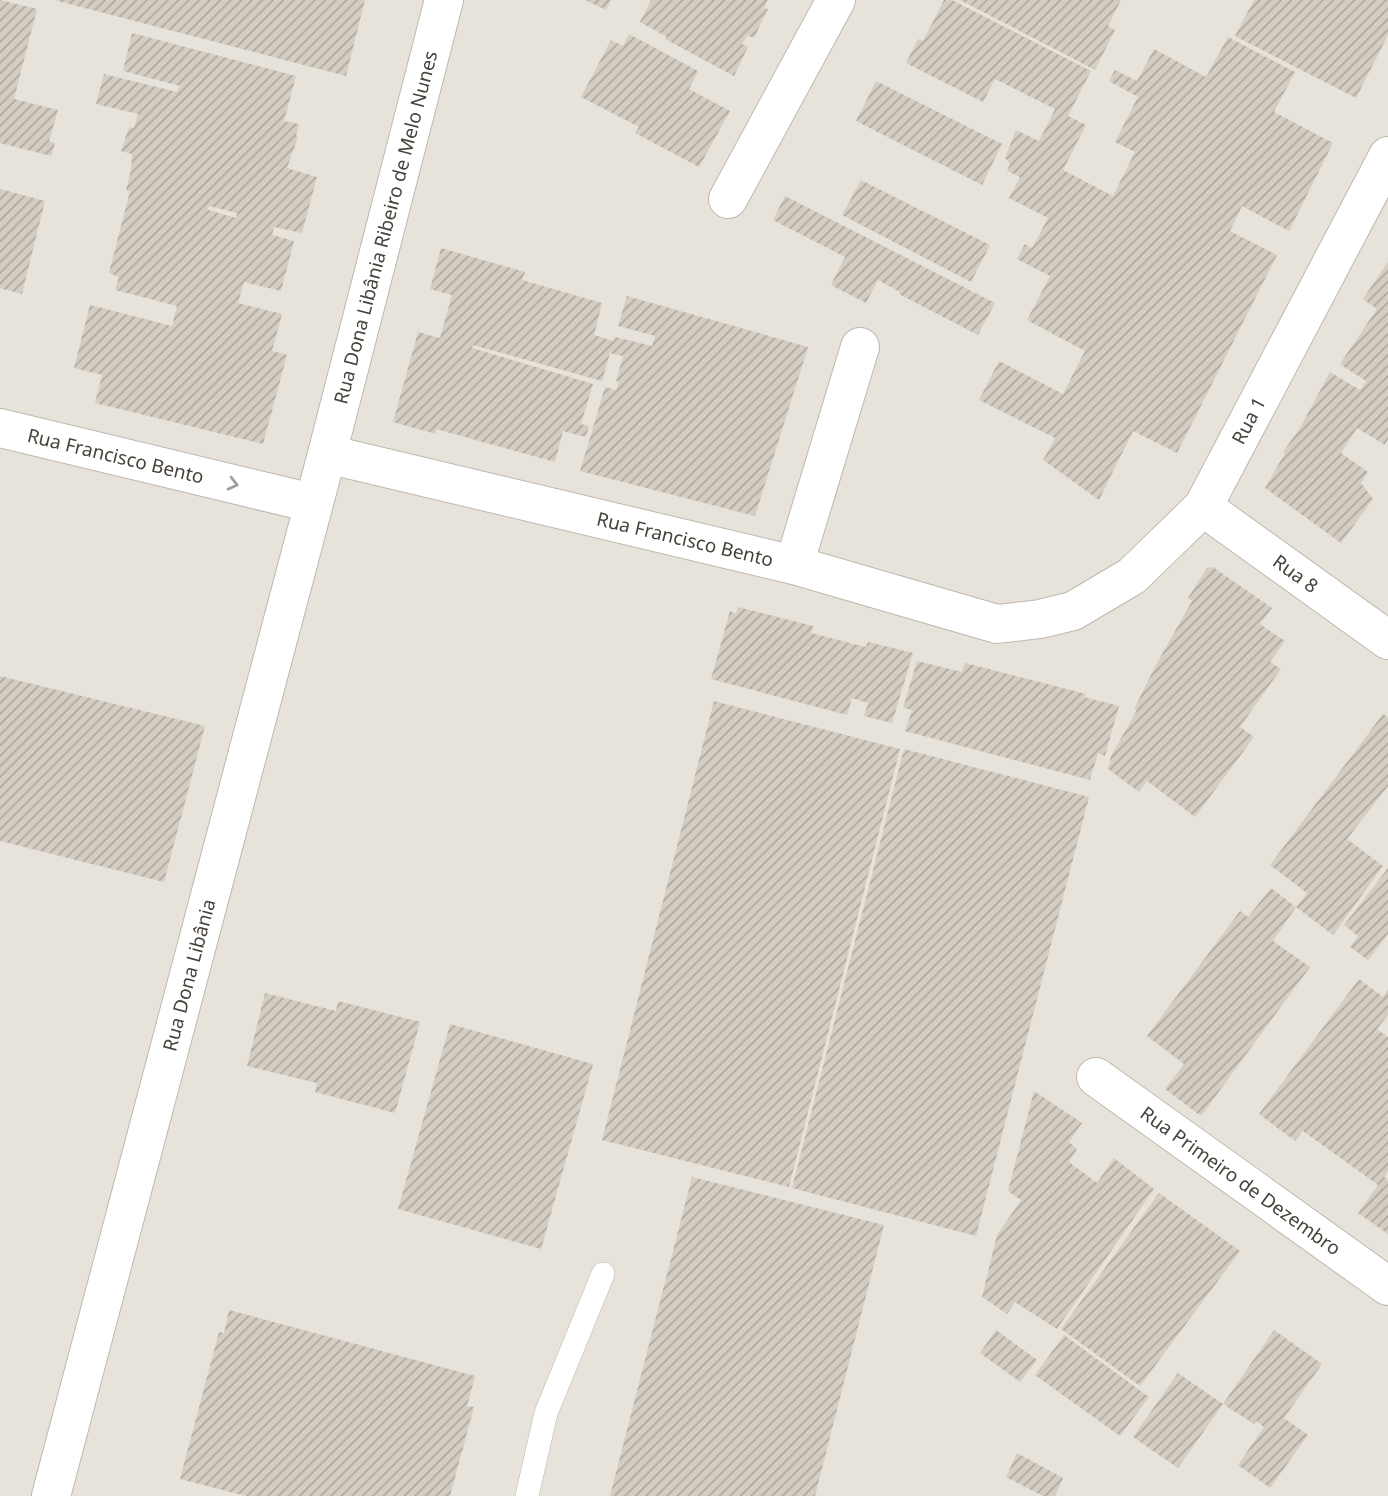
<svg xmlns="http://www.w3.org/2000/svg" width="1388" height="1496" font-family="'Noto Sans',sans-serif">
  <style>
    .residential { fill: #e7e3da }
    .building { fill: url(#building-hatch); fill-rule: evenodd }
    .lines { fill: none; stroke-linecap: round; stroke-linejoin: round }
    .lane-casing { stroke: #beb8af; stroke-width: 24 }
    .street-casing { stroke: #beb8af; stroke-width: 40 }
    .lane { stroke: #fff; stroke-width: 23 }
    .street { stroke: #fff; stroke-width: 38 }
    .oneway { stroke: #a3a09c }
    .labels { text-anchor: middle; stroke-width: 5; stroke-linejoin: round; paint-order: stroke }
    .street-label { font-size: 19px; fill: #47423a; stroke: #fff }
  </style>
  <defs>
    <pattern id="building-hatch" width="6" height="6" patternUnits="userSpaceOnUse" patternTransform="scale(1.75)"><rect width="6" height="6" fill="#d4cdc2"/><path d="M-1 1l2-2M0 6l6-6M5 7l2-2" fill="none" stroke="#aea89f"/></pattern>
  </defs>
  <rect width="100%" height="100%" fill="#f4f1eb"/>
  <rect class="residential" x="0" y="0" width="1388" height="1496"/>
  <g class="building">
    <path d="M0 0 37 9 14 99 58 110 49 141 55 143 51 156 0 143Z"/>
    <path d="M54 0H365L346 76Z"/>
    <path d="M585 0H611L606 10Z"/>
    <path d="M651 0H768L764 8 768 9 754 38 747 35 745 39 742 44 748 47 734 76 665 39 667 37 640 22Z"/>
    <path d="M944 0H952L1091 71 1068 116 1086 125 1063 170 1113 196 1135 152 1115 142 1138 97 1109 81 1115 70 1137 81 1154 49 1206 77 1228 37 1295 72 1274 112 1333 143 1289 231 1242 206 1230 231 1277 255 1177 453 1133 431 1099 500 1043 460 1055 438 979 400 999 361 1063 394 1085 351 1027 320 1050 276 1017 259 1025 244 1032 248 1048 218 1009 198 1020 177 1007 171 1010 164 1005 158 1016 130 1039 141 1055 109 995 79 983 102 906 63 918 39 923 41Z"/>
    <path d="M960 0H1121L1108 26 1115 30 1095 70Z"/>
    <path d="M1254 0H1388V35L1356 98 1235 36Z"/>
    <path d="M132 33 296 76 284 121 299 124 296 136 298 137 287 168 317 177 302 233 274 227 272 235 294 241 281 291 244 282 238 303 282 314 272 351 287 355 263 444 95 403 102 375 74 368 90 305 172 326 177 306 115 290 119 277 109 273 130 191 126 190 131 170 132 154 121 151 129 127 134 128 138 114 96 104 104 74 177 92 180 86 123 71ZM209 206 237 213 236 218 208 210Z"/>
    <path d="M629 34 698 71 689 89 730 111 699 167 635 133 639 127 581 97 611 40 623 46Z"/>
    <path d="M876 81 1002 144 982 185 856 121Z"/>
    <path d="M861 180 990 245 971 282 842 215Z"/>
    <path d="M0 189 45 201 22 294 0 288Z"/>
    <path d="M785 196 995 303 978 335 899 294 900 292 878 280 866 303 831 285 845 257 773 220Z"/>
    <path d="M441 248 525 272 522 280 602 303 594 335 614 341 615 337 652 346 655 336 618 326 627 296 808 347 755 516 580 471 605 387 616 390 619 382 616 381 623 356 610 353 602 381 473 345 472 348 593 384 581 424 589 426 586 437 563 431 555 462 436 429V434L393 422 418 332 440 338 452 295 430 289Z"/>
    <path d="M1388 262V439L1385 445 1357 428 1341 453 1368 472 1361 483 1373 499 1341 543 1265 488 1285 453 1283 452 1300 428 1330 372 1360 390 1366 381 1340 364 1377 309 1363 299Z"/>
    <path d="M1213 567 1272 608 1260 624 1285 641 1270 662 1281 669 1240 727 1254 737 1195 817 1147 781 1139 792 1108 769 1111 756 1137 710 1134 709 1156 665 1192 601 1188 598 1207 568Z"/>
    <path d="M738 607 813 626 811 633 866 647 868 642 913 653 892 723 864 716 868 703 852 698 847 715 711 679 730 611 736 614Z"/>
    <path d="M917 661 962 672 965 663 1086 694 1084 697 1119 706 1105 756 1098 753 1090 780 905 731 912 710 903 708Z"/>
    <path d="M0 676 205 726 164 882 0 841Z"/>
    <path d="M714 701 900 749 789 1187 602 1140Z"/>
    <path d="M1383 714 1388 717V786L1347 839 1383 866 1333 935 1296 907 1273 941 1310 967 1201 1116 1165 1089 1184 1064 1147 1036 1240 911 1248 917 1271 888 1296 907 1307 893 1270 865Z"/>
    <path d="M904 749 1089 797 976 1236 792 1188Z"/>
    <path d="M1388 868V934L1368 960 1350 947 1358 936 1344 925Z"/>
    <path d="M1359 979 1383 997 1388 989V1015L1377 1029 1388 1037V1171L1384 1177 1388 1180V1234L1358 1213 1378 1185 1303 1131 1295 1141 1259 1114Z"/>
    <path d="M265 993 336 1011 338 1001 420 1022 395 1113 315 1092 317 1083 247 1066Z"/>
    <path d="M450 1024 593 1064 541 1249 398 1209Z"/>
    <path d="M1034 1091 1082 1123 1069 1142 1077 1149 1069 1162 1097 1183 1114 1158 1154 1189 1057 1329 1015 1302 1007 1314 982 1297 997 1235 1021 1200 1008 1191Z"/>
    <path d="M692 1177 884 1225 815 1496H610Z"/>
    <path d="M1159 1193 1240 1251 1140 1386 1061 1329Z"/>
    <path d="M229 1310 475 1376 467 1406 474 1407 450 1496H246L180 1479 219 1332 224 1333Z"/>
    <path d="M996 1330 1037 1360 1020 1382 980 1353Z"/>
    <path d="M1274 1330 1322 1364 1284 1418 1308 1435 1270 1488 1238 1465 1264 1427 1256 1421 1254 1424 1223 1404Z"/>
    <path d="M1064 1335 1149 1397 1120 1436 1035 1375Z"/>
    <path d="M1178 1373 1223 1404 1178 1468 1133 1437Z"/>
    <path d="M1017 1453 1063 1478 1055 1496H1043L1006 1477Z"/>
  </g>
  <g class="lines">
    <defs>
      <path id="lane" d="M527 1496 546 1413 603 1274"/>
      <g id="street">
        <path d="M728 199 836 0"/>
        <path id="s1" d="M0 428 312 503"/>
        <path id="s2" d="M327 454 794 565 997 624 1040 619 1073 611 1132 576 1203 507 1388 156"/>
        <path id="s3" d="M1203 507 1388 640"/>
        <path d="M794 565 860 347"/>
        <path id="s4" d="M1096 1077 1388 1286"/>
        <path id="s5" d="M51 1496 327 454 444 0"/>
      </g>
    </defs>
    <use href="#lane" class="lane-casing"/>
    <use href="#street" class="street-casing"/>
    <use href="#lane" class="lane"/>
    <use href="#street" class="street"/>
  </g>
  <defs><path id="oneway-chevron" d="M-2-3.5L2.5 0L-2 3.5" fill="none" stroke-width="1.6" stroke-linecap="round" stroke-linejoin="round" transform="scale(1.75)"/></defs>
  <use class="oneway" href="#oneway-chevron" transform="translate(233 484) rotate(14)"/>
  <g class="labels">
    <g class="street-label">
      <text dy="7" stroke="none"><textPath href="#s5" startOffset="1312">Rua Dona Libânia Ribeiro de Melo Nunes</textPath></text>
      <text dy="7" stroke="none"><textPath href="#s2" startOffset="1034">Rua 1</textPath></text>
      <text dy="7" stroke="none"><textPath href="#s1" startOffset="119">Rua Francisco Bento</textPath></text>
      <text dy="7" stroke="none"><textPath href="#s2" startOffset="368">Rua Francisco Bento</textPath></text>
      <text dy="7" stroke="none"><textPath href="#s3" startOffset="114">Rua 8</textPath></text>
      <text dy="7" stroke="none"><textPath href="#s5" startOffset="539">Rua Dona Libânia</textPath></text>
      <text dy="7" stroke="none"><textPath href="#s4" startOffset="178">Rua Primeiro de Dezembro</textPath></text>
    </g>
  </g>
</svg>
